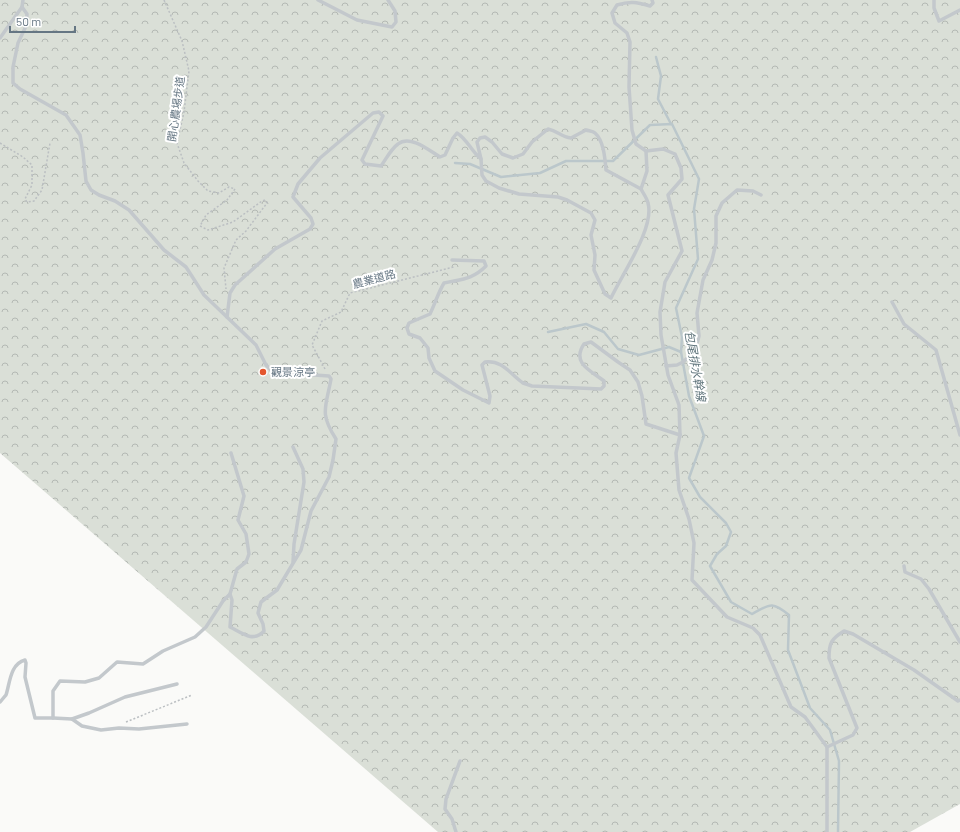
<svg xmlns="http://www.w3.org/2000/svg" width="960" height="832" font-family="Barlow,'Noto Sans TC',sans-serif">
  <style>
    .forest { fill: url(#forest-crowns) }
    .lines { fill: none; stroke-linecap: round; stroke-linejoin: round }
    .stream { stroke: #bbc7cb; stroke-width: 2.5 }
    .path { stroke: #bbbfc2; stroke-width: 1.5; stroke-dasharray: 2 2; stroke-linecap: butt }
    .service { stroke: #c3c8cc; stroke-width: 3.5 }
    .poi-dot { fill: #e4572e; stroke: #fff; stroke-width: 1.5 }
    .labels { text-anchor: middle; stroke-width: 4; stroke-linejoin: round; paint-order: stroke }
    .street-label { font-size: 11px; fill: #657683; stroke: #fff }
    .poi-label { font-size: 11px; fill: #657683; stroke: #fff; text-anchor: start }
    .water-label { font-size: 12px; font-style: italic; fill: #60757c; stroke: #fff }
  </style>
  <defs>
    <pattern id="forest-crowns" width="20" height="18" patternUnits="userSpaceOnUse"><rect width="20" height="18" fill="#dadfd7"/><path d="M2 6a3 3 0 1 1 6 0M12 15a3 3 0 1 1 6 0" fill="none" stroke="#b4b9b4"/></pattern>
  </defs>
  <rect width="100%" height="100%" fill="#fafaf8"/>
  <path class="forest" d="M0 0H960V804L910 832H438L0 453Z"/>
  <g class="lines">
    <g class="stream">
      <path d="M656 57 661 76 658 99 671 124"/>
      <path d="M455 163 470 164 501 177 540 173 566 161H613L650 125 672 124 699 179 694 209 698 259 676 308 682 337 681 352 689 396 704 436 689 478 700 497 726 523 731 532 726 546 717 554 710 566 731 602 752 614C770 604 772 601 789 615L788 650 810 708 830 730 839 761 838 832"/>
      <path d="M548 332 586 324 604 332 618 349 639 355 669 347 681 352"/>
    </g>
    <g class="path">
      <path d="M164 0 182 41 189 71 184 112 177 143 184 163 198 181 208 191 219 193 229 187 235 189 227 200 206 215 200 226 208 230 233 222 262 201 265 200 267 203 246 231 236 240 224 268 226 289"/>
      <path d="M0 143 23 157 32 165V185L25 199 27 202 34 201 42 190 50 143"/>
      <path d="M325 369 312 345 322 321 341 312 350 293 454 267"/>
      <path d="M126 722 192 695"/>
    </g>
    <g class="service">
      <path d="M318 0 357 20 392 27 396 22 395 11 388 0"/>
      <path d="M652 0 653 3 650 6C636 2 630 1 617 5L612 13 615 23 627 33 630 42 629 87 632 130 636 144 646 151 663 149 675 154 681 168 682 179 668 195 682 251 665 282 660 312 661 335 668 375 679 405 680 435 676 453 679 490 689 519 694 543 692 580 727 617 753 628 760 635 791 707 805 717 827 747V832"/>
      <path d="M934 0V8L939 21 960 10"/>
      <path d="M0 38 22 7 23 0"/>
      <path d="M481 159 482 175 486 181 499 188 519 194 558 197 567 200 591 213 595 220 591 235 595 255 594 270 605 294 611 298C622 274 655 228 648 203 647 198 643 193 641 189L647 171 646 151"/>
      <path d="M452 260 484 261 486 266C472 280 461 279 444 283 438 293 435 304 430 314L409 323 407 328 409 334 420 338 428 348 429 358 435 371 463 390 489 403 490 396 482 365 485 362C503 360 510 374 523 383 526 384 529 385 532 386L601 389 604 386V381C591 371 571 363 584 344L591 342 618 362 630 370 638 382 642 396 646 424 680 435"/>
      <path d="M892 302 904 324 936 350 960 435"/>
      <path d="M227 317 230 293 235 285 275 249 310 229 313 224 311 218 293 197 298 184 320 158 373 113 379 112 383 116 362 160 365 164 381 166C386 159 391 149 398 144 410 134 430 151 440 157L445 155 453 138 457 133C467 139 471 151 481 159L477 142 480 138 485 137 492 142 502 154 513 158 523 154 532 142 548 129C558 131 561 137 571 138L586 130C589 131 593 131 595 133 604 141 605 159 606 170L641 189"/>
      <path d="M666 366 677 365 683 362 695 351 699 336 697 313 703 280 712 260 716 243V216L722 203 737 190 753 191 761 195"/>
      <path d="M293 447 303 469 304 482 294 544 293 562"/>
      <path d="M904 566 905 572 921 579 929 589 960 642"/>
      <path d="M230 594 237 569 246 562 249 554 246 534 238 520 244 496 231 453"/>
      <path d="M0 702C2 700 4 697 6 695 10 683 10 664 25 660L26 663 25 677 35 718H53V691L60 681 85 682 99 678 117 662 143 664 163 651 195 637 206 627 223 601 230 594 232 600 230 627C242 633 253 643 264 631L263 624 258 613 261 602 277 590 301 550 311 511 329 477 333 460 336 439C319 413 326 407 331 379L329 376 285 373 271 370 266 365 256 345 204 295 186 267 164 250 129 210 115 201 99 195 91 190 86 181 83 153 80 135 66 115 20 89 13 83V67L18 43 26 26 27 14 22 7"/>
      <path d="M53 718 72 719 82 726 101 730 119 728 139 729 187 724"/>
      <path d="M72 719 89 713 125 697 177 684"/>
      <path d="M827 747 853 735 857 728 829 658C829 643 831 639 844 631L853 634 914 670 958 701 960 700"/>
      <path d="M456 832 452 819 445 809 446 799 460 761"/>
    </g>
  </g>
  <circle class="poi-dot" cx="263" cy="372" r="4"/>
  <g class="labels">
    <g class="street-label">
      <text transform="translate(176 109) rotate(-82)" y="4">開心農場步道</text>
      <text transform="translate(374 279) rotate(-15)" y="4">農業道路</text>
    </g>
    <g class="poi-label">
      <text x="271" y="376">觀景涼亭</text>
    </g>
    <g class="water-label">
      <text transform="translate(695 366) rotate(80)" y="4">包尾排水幹線</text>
    </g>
  </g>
  <path d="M10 26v6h65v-6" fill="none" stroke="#657683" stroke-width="2"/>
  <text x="16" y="26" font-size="12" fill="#657683" stroke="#ffffff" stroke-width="3" paint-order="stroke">50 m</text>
</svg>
